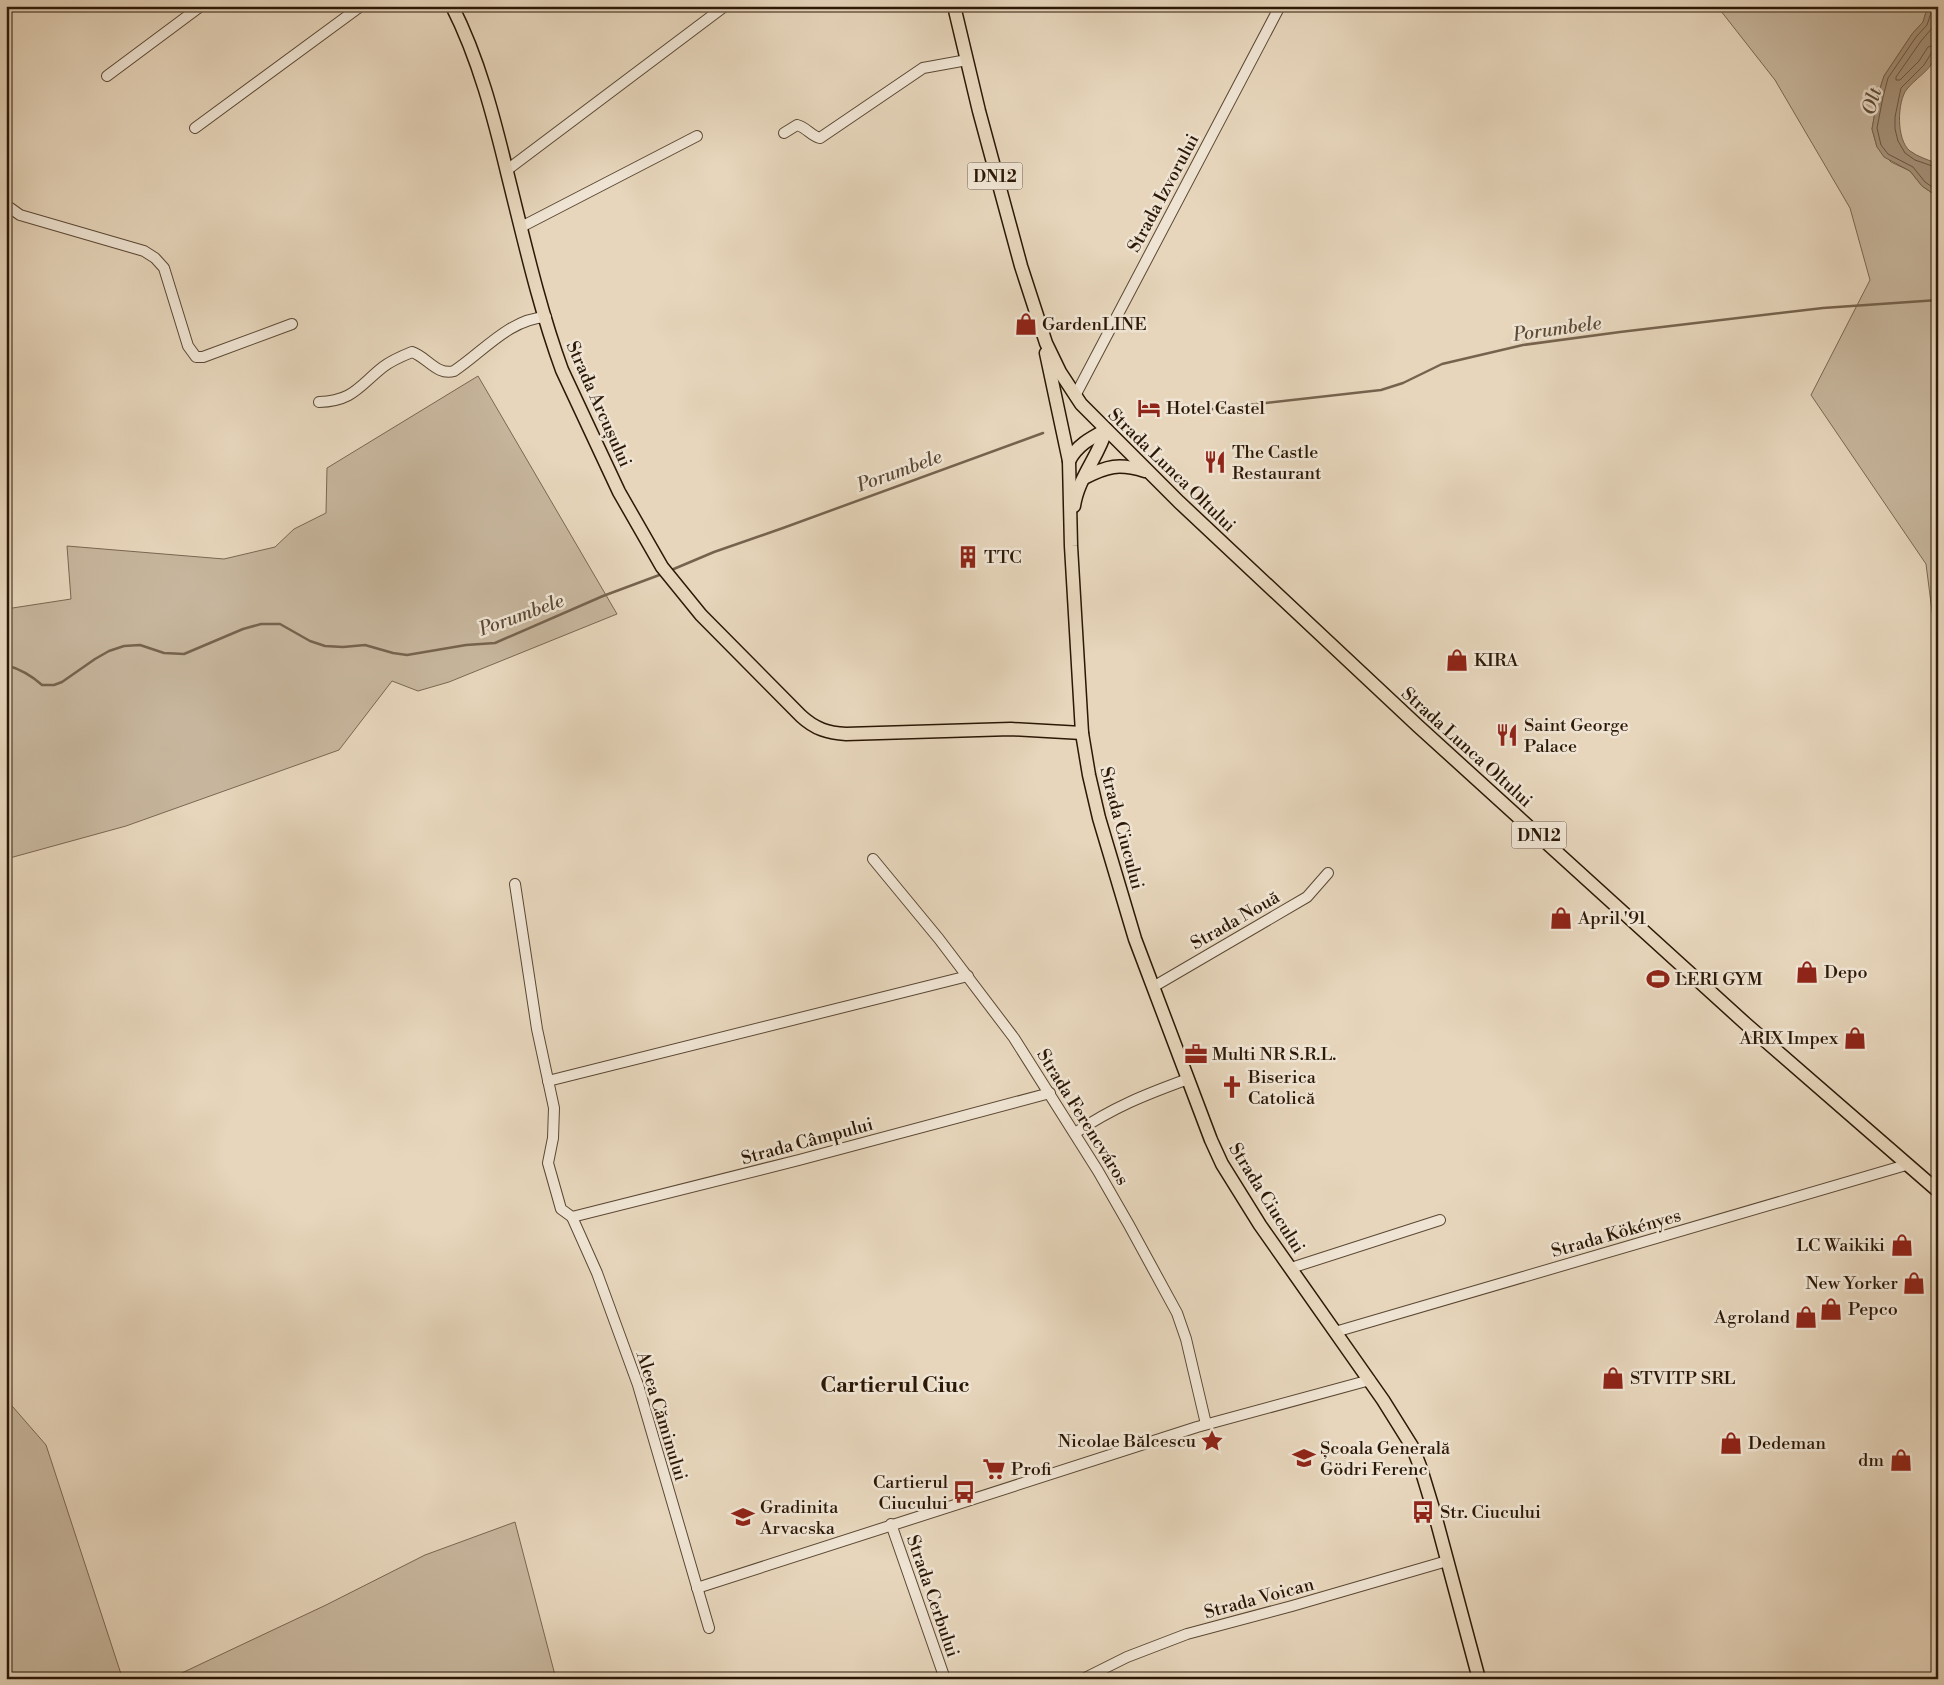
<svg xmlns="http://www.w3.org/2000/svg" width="1944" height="1685" font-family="'Libre Bodoni',serif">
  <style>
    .green { fill: #c7b69d; stroke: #7a6752 }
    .water { fill: #a7957e; stroke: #76634e }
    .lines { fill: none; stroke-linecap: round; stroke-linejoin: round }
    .shore { stroke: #6a5642; stroke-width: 1 }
    .stream { stroke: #76634e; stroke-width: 2.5 }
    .minor-casing { stroke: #5b4834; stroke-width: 12 }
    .major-casing { stroke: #2c1806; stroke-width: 15 }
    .minor { stroke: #efe4d3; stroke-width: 10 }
    .major { stroke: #e7d6bc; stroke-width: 12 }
    .labels { text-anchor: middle; stroke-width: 5; stroke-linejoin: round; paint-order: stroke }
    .shield { fill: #efe4d3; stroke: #654; stroke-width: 1 }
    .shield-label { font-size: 16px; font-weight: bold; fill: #2c1806 }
    .street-label { font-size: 18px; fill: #2c1806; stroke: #efe4d3 }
    .poi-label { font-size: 18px; fill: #2c1806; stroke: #efe4d3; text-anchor: start }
    .water-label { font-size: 19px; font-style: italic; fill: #5d4a36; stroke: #efe4d3 }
    .district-label { font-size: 22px; font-weight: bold; fill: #2c1806; stroke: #efe4d3 }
  </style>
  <rect width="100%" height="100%" fill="#e7d6bc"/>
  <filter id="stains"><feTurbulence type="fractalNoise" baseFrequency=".004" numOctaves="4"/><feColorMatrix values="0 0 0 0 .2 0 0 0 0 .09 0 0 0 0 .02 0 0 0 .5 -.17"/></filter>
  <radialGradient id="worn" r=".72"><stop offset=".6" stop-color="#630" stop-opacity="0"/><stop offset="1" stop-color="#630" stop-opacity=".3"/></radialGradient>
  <g class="green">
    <path d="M1717 6H1919L1926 12 1923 22 1912 34 1884 76 1878 95 1872 129 1877 147 1891 162 1910 171 1922 186 1938 197V658L1926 564 1811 395 1870 280 1850 208 1775 80Z"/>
    <path d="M478 376 617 614 449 682 418 691 392 681 339 750 126 826 6 859V609L71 599 67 546 224 559 275 547 294 529 326 513 327 468Z"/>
    <path d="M6 1399 46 1445 121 1674 118 1679H6Z"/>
    <path d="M515 1522 556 1679H169L326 1605 425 1555Z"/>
  </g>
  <path class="water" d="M1919 6H1938C1938 22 1942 45 1934 60 1928 72 1915 79 1907 89 1897 101 1896 140 1910 151 1918 157 1929 160 1938 164V197L1922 186 1910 171 1884 157 1877 147 1872 129 1878 95 1884 76 1912 34 1923 22 1926 12Z"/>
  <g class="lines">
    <g class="shore">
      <path d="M1927 6 1931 13 1927 25 1916 37 1888 78 1883 97 1877 128 1881 145 1888 154 1913 167 1925 182 1938 191"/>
      <path d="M1935 6 1937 18 1933 27 1921 41 1896 77V80H1900L1919 61 1928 47 1938 44"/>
      <path d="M1938 50 1932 52 1924 65 1901 88 1895 117V129L1898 141 1905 153 1915 160 1938 168"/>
    </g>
    <g class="stream">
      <path d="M1187 412 1381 390 1403 383 1442 364 1523 345 1620 332 1823 308 1938 300"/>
      <path d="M669 571 714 552 783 528 1043 433"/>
      <path d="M6 665C20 669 31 675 42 685H54L62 682 95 659 109 651 124 646 140 645 164 653 184 654 243 629 261 624H280L310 641 325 646 343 647 365 645 393 653 407 655 466 645 495 643 603 596 662 574"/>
    </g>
    <defs>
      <g id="minor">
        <path d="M107 76 201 6"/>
        <path d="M195 128 361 6"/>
        <path d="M784 133 797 125C806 127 811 136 820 138L923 68 967 60"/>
        <path d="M507 170 725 6"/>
        <path d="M6 205 20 215 144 251 155 258 164 268 188 346 196 357H203L292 324"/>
        <path d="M521 227 697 136"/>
        <path d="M1075 396 1280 6"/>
        <path d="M319 402C353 401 359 386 383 367 392 360 402 356 412 352 427 357 437 376 454 371 483 352 509 319 546 317"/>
        <path d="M873 859 939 939 1014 1038 1098 1171 1129 1225 1177 1313 1186 1339 1206 1424"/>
        <path d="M515 884 537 1029 554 1108 553 1138 548 1163 561 1209 572 1217 597 1273 638 1385 709 1628"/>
        <path d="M1153 987 1307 897 1328 873"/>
        <path d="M548 1081 968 976"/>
        <path d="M1075 1133C1114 1107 1144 1095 1188 1079"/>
        <path d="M572 1217 799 1160 1050 1093"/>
        <path d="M1291 1268 1440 1220"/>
        <path d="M1335 1332 1906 1165"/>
        <path d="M891 1524 945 1679"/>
        <path d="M697 1588 1197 1427 1370 1380"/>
        <path d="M1083 1679 1127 1657 1187 1634 1292 1606 1447 1561"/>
      </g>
      <g id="major">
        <path d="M452 6C479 59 494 118 508 176 524 240 539 307 562 370L619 492 662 567 701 615 801 716C815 729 828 733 846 734L1011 729 1082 733"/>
        <path d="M954 6 979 111 1021 266 1046 343 1060 372 1081 404 1179 502 1418 726 1746 1024 1938 1191"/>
        <path d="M1046 353 1069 461 1071 546 1082 733 1089 775 1099 818 1135 939 1211 1140 1222 1164 1260 1225 1383 1400 1413 1448 1421 1469 1435 1515 1479 1679"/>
        <path d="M1069 461C1077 445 1091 438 1106 430"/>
        <path d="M1084 478C1107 466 1119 463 1145 471"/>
        <path d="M1074 506C1078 478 1099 456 1106 430"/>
      </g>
    </defs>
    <use href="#minor" class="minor-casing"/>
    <use href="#major" class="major-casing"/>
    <use href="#minor" class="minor"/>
    <use href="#major" class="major"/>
  </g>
  <defs>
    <symbol id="shop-bare" viewBox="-9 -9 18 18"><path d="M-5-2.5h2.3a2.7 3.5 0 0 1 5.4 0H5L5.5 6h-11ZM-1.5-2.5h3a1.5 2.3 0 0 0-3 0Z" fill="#8f2418" stroke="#efe4d3" stroke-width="2.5" paint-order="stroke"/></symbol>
    <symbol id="hotel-bare" viewBox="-9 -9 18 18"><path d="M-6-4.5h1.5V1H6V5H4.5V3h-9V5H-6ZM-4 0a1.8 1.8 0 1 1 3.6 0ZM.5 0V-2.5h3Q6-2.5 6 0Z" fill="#8f2418" stroke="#efe4d3" stroke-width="2.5" paint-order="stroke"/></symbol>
    <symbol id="restaurant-bare" viewBox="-9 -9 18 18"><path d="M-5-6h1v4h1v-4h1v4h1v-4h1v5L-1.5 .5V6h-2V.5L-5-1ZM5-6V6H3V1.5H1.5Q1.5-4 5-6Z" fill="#8f2418" stroke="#efe4d3" stroke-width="2.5" paint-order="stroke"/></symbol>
    <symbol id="building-bare" viewBox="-9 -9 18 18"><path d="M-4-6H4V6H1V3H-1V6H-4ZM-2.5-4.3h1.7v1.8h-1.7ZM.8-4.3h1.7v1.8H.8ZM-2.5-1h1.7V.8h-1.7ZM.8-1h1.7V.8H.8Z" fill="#8f2418" stroke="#efe4d3" stroke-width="2.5" paint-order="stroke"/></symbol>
    <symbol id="stadium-bare" viewBox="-9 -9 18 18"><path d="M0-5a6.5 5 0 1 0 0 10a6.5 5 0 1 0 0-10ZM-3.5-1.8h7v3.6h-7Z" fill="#8f2418" stroke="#efe4d3" stroke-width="2.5" paint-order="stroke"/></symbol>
    <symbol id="office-bare" viewBox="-9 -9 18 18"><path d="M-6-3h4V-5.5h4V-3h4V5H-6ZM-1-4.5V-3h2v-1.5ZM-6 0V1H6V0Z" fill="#8f2418" stroke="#efe4d3" stroke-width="2.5" paint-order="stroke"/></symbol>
    <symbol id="church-bare" viewBox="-9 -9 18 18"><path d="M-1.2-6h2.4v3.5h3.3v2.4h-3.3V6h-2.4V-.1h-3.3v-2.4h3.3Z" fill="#8f2418" stroke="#efe4d3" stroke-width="2.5" paint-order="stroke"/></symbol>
    <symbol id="sight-bare" viewBox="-9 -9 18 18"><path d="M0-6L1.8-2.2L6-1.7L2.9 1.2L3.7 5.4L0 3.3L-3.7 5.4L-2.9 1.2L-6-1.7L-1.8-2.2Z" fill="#8f2418" stroke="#efe4d3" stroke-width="2.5" paint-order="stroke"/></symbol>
    <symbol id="school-bare" viewBox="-9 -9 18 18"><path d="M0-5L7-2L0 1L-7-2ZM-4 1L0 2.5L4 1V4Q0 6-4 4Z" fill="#8f2418" stroke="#efe4d3" stroke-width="2.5" paint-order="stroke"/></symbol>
    <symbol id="supermarket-bare" viewBox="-9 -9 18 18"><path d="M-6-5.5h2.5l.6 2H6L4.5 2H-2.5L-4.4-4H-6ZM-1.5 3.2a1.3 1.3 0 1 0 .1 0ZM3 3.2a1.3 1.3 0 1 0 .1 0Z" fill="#8f2418" stroke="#efe4d3" stroke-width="2.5" paint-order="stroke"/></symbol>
    <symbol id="bus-bare" viewBox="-9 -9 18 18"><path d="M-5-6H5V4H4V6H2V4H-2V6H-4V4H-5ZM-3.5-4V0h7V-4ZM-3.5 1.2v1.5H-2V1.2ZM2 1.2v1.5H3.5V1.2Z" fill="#8f2418" stroke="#efe4d3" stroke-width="2.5" paint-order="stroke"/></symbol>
  </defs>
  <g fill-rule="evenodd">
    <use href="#shop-bare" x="1010" y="308" width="32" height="32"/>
    <use href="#hotel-bare" x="1133" y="392" width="32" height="32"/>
    <use href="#restaurant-bare" x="1199" y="446" width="32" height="32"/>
    <use href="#building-bare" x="952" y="541" width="32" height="32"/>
    <use href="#shop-bare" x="1441" y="644" width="32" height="32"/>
    <use href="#restaurant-bare" x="1491" y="719" width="32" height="32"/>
    <use href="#shop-bare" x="1545" y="902" width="32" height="32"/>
    <use href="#shop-bare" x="1791" y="956" width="32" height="32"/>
    <use href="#stadium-bare" x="1642" y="963" width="32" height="32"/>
    <use href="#shop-bare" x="1839" y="1022" width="32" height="32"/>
    <use href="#office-bare" x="1180" y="1038" width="32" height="32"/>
    <use href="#church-bare" x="1216" y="1071" width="32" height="32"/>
    <use href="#shop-bare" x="1886" y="1229" width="32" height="32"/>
    <use href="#shop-bare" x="1898" y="1267" width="32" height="32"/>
    <use href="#shop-bare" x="1815" y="1293" width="32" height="32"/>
    <use href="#shop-bare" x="1790" y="1301" width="32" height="32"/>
    <use href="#shop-bare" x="1597" y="1362" width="32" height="32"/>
    <use href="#sight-bare" x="1196" y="1425" width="32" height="32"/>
    <use href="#shop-bare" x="1715" y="1427" width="32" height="32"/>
    <use href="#school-bare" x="1288" y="1442" width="32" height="32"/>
    <use href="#shop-bare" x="1885" y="1444" width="32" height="32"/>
    <use href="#supermarket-bare" x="978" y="1453" width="32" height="32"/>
    <use href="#bus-bare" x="948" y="1476" width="32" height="32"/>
    <use href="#bus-bare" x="1407" y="1496" width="32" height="32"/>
    <use href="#school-bare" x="727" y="1501" width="32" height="32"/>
  </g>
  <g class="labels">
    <g class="shield">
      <rect x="967.5" y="162.5" width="55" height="27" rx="4"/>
      <rect x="1511.5" y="821.5" width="55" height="27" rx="4"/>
    </g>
    <g class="shield-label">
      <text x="995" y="182">DN12</text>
      <text x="1539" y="841">DN12</text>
    </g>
    <g class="street-label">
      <text transform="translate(1163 193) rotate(-62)" y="6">Strada Izvorului</text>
      <text transform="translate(599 404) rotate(66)" y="6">Strada Arcușului</text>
      <text transform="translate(1172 470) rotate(44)" y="6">Strada Lunca Oltului</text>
      <text transform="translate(1467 747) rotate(42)" y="6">Strada Lunca Oltului</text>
      <text transform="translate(1122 828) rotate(75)" y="6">Strada Ciucului</text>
      <text transform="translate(1235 920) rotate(-30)" y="6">Strada Nouă</text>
      <text transform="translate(1083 1117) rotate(58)" y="6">Strada Ferencváros</text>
      <text transform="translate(807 1141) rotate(-15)" y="6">Strada Câmpului</text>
      <text transform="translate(1267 1198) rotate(58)" y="6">Strada Ciucului</text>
      <text transform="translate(1616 1233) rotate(-16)" y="6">Strada Kökényes</text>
      <text transform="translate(662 1416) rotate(73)" y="6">Aleea Căminului</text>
      <text transform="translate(933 1596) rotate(71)" y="6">Strada Cerbului</text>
      <text transform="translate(1259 1598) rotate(-15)" y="6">Strada Voican</text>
    </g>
    <g class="poi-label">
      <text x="1042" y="330">GardenLINE</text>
      <text x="1166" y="414">Hotel Castel</text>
      <text x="1232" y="458">The Castle<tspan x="1232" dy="21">Restaurant</tspan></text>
      <text x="984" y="563">TTC</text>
      <text x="1474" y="666">KIRA</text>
      <text x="1524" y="731">Saint George<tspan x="1524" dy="21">Palace</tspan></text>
      <text x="1578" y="924">April '91</text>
      <text x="1824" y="978">Depo</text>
      <text x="1675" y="985">LERI GYM</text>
      <text x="1838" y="1044" text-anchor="end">ARIX Impex</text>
      <text x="1212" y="1060">Multi NR S.R.L.</text>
      <text x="1248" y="1083">Biserica<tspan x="1248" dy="21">Catolică</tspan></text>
      <text x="1885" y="1251" text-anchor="end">LC Waikiki</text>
      <text x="1898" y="1289" text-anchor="end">New Yorker</text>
      <text x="1848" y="1315">Pepco</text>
      <text x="1790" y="1323" text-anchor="end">Agroland</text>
      <text x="1630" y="1384">STVITP SRL</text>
      <text x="1196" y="1447" text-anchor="end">Nicolae Bălcescu</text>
      <text x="1748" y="1449">Dedeman</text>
      <text x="1320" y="1454">Școala Generală<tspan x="1320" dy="21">Gödri Ferenc</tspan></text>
      <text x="1884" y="1466" text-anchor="end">dm</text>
      <text x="1011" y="1475">Profi</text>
      <text x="948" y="1488" text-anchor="end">Cartierul<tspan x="948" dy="21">Ciucului</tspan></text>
      <text x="760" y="1513">Gradinita<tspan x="760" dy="21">Arvacska</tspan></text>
      <text x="1440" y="1518">Str. Ciucului</text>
    </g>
    <g class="water-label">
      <text transform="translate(1871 101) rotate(-74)" y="7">Olt</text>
      <text transform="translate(1557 328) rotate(-8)" y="7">Porumbele</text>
      <text transform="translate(899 470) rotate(-20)" y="7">Porumbele</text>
      <text transform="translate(521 614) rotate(-20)" y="7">Porumbele</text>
    </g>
    <g class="district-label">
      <text x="895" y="1392">Cartierul Ciuc</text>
    </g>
  </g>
  <rect width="1944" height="1685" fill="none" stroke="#e7d6bc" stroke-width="25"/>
  <rect x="8" y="8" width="1929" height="1670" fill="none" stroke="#2c1806" stroke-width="2.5"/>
  <rect x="12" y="12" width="1919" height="1660" fill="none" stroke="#2c1806"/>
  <rect width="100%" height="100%" filter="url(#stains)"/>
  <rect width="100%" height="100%" fill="url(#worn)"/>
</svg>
